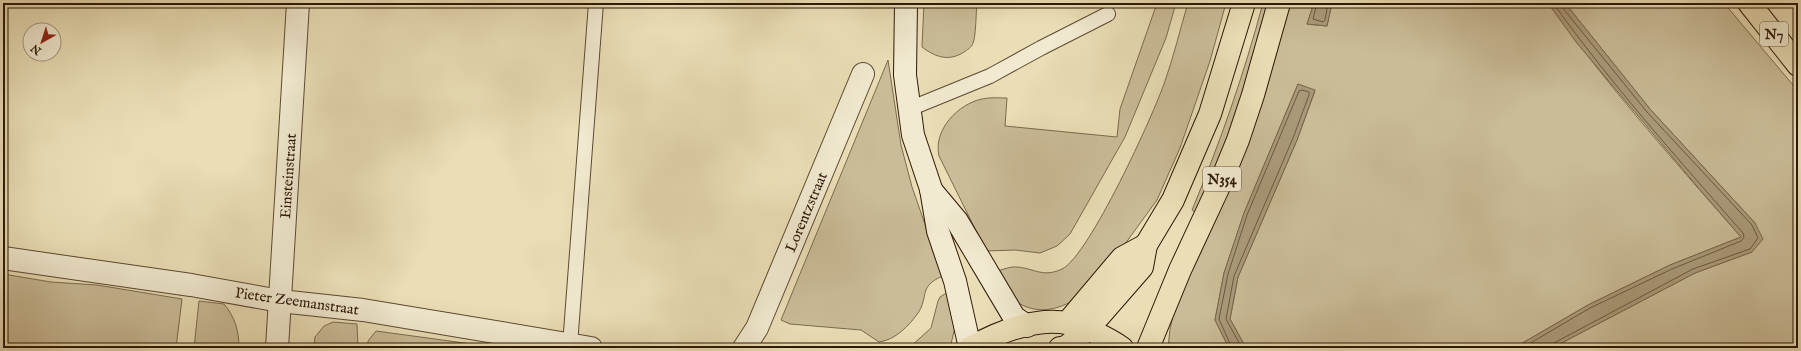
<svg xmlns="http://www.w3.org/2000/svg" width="1801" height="351" font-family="'IM FELL English',serif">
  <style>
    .green { fill: #cabc98; stroke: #7c6a4e }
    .water { fill: #aa9a7a; stroke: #78664b }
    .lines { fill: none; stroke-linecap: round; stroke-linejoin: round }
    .shore { stroke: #6c5840; stroke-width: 1 }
    .lane-casing { stroke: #5c4931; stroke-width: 16 }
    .street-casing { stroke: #5c4931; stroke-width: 24 }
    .secondary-casing { stroke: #2d1705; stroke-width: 24 }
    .primary-casing { stroke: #2d1705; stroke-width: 24 }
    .highway-casing { stroke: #2d1705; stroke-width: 24 }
    .lane { stroke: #f1ead0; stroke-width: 14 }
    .street { stroke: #f1ead0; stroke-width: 22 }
    .secondary { stroke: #f1ead0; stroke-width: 22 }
    .primary { stroke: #eadeb6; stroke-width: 22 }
    .highway { stroke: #eadeb6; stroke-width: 22 }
    .labels { text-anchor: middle; stroke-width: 3; stroke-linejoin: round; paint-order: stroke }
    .shield { fill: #f1ead0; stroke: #685642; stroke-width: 1 }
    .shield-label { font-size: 14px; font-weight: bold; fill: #2d1705 }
    .street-label { font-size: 15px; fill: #2d1705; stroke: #f1ead0 }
  </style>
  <rect width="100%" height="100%" fill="#eadeb6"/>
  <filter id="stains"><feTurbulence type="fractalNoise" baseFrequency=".005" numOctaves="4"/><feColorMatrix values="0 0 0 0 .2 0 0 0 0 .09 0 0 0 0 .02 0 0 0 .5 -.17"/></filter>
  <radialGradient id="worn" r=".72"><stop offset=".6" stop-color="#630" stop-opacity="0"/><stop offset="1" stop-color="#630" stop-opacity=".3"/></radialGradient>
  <g class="green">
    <path d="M924 3H977C976 11 976 37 973 43 972 47 967 50 964 52 949 62 935 57 922 47Z"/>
    <path d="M1157 3H1176L1166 38 1125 137 1070 234 1057 246 1040 253 1015 250 986 251 939 156C933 130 958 104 982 99 990 97 999 98 1007 98L1005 126 1117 137 1120 109Z"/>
    <path d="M1188 3H1226L1210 61 1180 148 1157 200 1125 244 1074 300C1054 312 1030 315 1011 297 1005 291 1000 280 995 272 1000 270 1007 268 1012 267 1032 266 1041 279 1062 269 1089 256 1154 114 1165 81 1174 56 1180 29 1188 3Z"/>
    <path d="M1263 3H1268L1249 75 1229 132 1196 213 1192 210C1220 143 1244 74 1263 3Z"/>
    <path d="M1290 3H1314L1307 24 1327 26 1332 3H1548C1607 85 1674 161 1741 237L1670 265 1588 305 1514 348H1246L1230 319 1238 277 1297 140 1315 91 1298 84 1244 213 1224 273 1215 320 1229 348H1168L1170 329 1175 306Z"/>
    <path d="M1565 3H1724L1798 91V348H1552L1695 273 1752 252 1755 223 1650 109Z"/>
    <path d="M888 60 901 145 912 187 943 276C918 286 929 297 918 313 909 326 895 340 879 342L861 330 790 324 781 320Z"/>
    <path d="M3 274 51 282 97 285 182 299 176 348H3Z"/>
    <path d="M948 292 956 323 950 348H909L931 328 938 301 940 297Z"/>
    <path d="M199 301 224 304C235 317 239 331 239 348H194Z"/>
    <path d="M333 322 357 324 358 348H314L315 337 324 326Z"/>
    <path d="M376 331 501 348H368V341Z"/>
  </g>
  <g class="water">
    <path d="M1314 3H1332L1327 26 1307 24Z"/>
    <path d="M1548 3H1565L1650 109 1755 223 1763 239 1752 252 1695 273 1552 348H1514L1588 305 1670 265 1741 237 1701 191 1576 42Z"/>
    <path d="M1298 84 1315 90 1297 140 1238 277 1230 319 1246 348H1229L1215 320 1224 273 1244 213Z"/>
  </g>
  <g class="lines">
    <g class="shore">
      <path d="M1317 3 1313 19 1323 22 1325 20 1328 3"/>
      <path d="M1232 348 1219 319 1228 274 1247 215 1299 91 1302 90 1309 92V95L1293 138 1234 276 1226 319 1242 348"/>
      <path d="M1522 348 1590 308 1672 269 1741 241 1744 237 1743 233C1678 159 1611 84 1553 3"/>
      <path d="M1551 348 1554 343 1693 269 1750 249 1758 238 1752 225 1647 112 1574 22 1562 7V3"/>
    </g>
    <defs>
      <g id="lane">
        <path d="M909 109 990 76 1041 48 1108 14"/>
        <path d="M570 345 596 3"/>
      </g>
      <g id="street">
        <path d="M3 258 191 285 280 301 363 310 591 348"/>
        <path d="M277 348 298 3"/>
        <path d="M744 348 757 328 863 74"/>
      </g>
      <g id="secondary">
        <path d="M906 3 905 75 913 135 931 189 938 231 955 281 970 348"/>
        <path d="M931 190 957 221 1014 317 1027 326"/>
      </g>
      <g id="primary">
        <path d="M1067 323 1122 258 1146 245"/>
        <path d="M970 348C997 333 1035 317 1067 323 1081 325 1110 339 1122 348"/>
        <path d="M1060 348 1066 347 1087 330 1142 267 1146 245 1173 200 1210 114 1244 3"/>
        <path d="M1148 348 1180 270 1220 184 1238 140 1253 95 1279 3"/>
      </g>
      <path id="highway" d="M1749 3 1798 65"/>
    </defs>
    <use href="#lane" class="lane-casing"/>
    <use href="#street" class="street-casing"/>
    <use href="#secondary" class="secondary-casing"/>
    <use href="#primary" class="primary-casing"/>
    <use href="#highway" class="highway-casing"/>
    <use href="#lane" class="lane"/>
    <use href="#street" class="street"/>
    <use href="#secondary" class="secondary"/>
    <use href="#primary" class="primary"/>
    <use href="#highway" class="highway"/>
  </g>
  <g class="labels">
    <g class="shield">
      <rect x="1760" y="22" width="28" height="24" rx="3"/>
      <rect x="1203" y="167" width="38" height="24" rx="3"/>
    </g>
    <g class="shield-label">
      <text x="1774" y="39">N7</text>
      <text x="1222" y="184">N354</text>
    </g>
    <g class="street-label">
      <text transform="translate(288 176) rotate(-86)" y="5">Einsteinstraat</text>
      <text transform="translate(806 212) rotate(-67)" y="5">Lorentzstraat</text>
      <text transform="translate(297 301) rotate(8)" y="5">Pieter Zeemanstraat</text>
    </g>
  </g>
  <rect width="1801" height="351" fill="none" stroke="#eadeb6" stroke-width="16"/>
  <rect x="4" y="4" width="1793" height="343" fill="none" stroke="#2d1705" stroke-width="2"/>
  <rect x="8" y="8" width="1785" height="335" fill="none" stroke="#2d1705"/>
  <g transform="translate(42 42) rotate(219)"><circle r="19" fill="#f1ead0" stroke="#a3967f"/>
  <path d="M0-3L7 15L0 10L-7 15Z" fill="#8f2418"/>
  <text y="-6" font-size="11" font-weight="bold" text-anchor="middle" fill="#2d1705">N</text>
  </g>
  <rect width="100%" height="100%" filter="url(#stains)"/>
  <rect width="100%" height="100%" fill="url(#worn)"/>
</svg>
